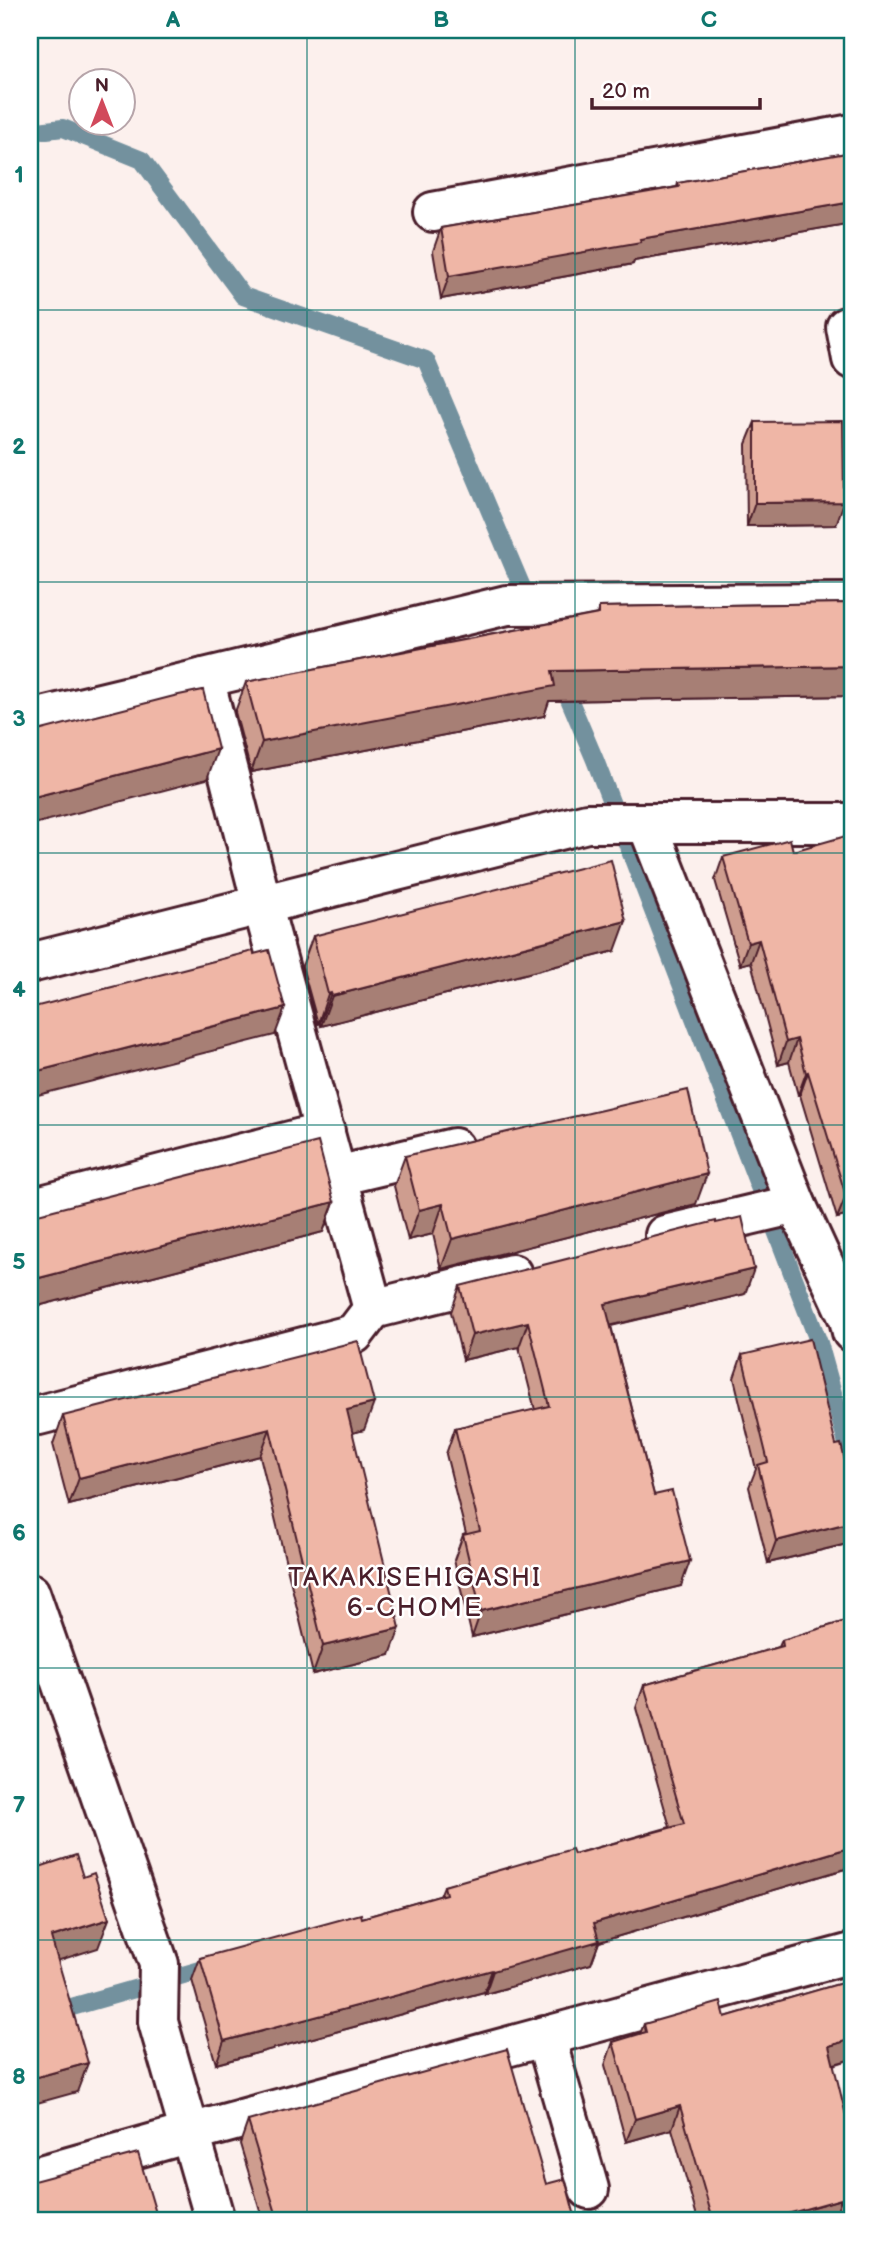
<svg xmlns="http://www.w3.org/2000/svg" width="882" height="2250" font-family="'Balsamiq Sans',sans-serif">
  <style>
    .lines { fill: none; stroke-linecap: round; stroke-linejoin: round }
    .stream { stroke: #73919e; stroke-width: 18 }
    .minor-casing { stroke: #4a1f2b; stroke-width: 44 }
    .minor { stroke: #fff; stroke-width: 38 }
    .wall { fill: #ce9d8f; stroke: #4a1f2b; stroke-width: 2 }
    .shaded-wall { fill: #a77f74; stroke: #4a1f2b; stroke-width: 2 }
    .building { fill: #efb6a6; stroke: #4a1f2b; stroke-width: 2 }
    .grid { fill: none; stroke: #0f766e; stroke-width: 2; stroke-opacity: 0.55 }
    .labels { text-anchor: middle; stroke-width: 5; stroke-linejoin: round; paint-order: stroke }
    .neighbourhood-label { font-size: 26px; letter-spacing: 2px; fill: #4a1f2b; stroke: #fff }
    .neatline { fill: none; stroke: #0f766e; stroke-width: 2.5 }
    .grid-label { font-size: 23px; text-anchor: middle; font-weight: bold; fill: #0f766e }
  </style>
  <rect width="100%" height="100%" fill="#fcf0ed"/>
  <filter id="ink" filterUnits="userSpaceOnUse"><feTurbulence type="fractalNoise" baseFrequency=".0143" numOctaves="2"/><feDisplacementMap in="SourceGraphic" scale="14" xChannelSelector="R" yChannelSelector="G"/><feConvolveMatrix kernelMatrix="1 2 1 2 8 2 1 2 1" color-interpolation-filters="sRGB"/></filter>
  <g filter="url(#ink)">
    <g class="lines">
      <g class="stream">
        <path d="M30 132 63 128 142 160 243 296 426 360 530 606"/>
        <path d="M561 680 595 760 819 1343 852 1461"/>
        <path d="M30 2019 218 1965"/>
      </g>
      <defs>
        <g id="minor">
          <path d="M433 212 852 134"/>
          <path d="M852 326 846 327 852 359"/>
          <path d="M204 678 262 904 373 1309"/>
          <path d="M30 720 507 605 852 603"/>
          <path d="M647 823 796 1204 849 1319 852 1332"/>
          <path d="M30 963 587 823H852"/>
          <path d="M337 1176 454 1148"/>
          <path d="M30 1208 325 1132"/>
          <path d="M665 1235 796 1204"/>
          <path d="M39 1415 354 1334 373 1309 512 1274"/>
          <path d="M30 1593 159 1964 158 2022 215 2220"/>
          <path d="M545 2036 589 2189"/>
          <path d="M30 2178 190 2133 852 1953"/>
        </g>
      </defs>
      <use href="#minor" class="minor-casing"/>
      <use href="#minor" class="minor"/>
    </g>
    <g class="wall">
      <path d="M852 152V223L634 261 633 264 441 299 433 251 441 228 677 187 678 183Z"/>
      <path d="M755 422 836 525 747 526 746 444Z"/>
      <path d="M852 603V696L549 701 544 716 251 772 235 712 246 682 597 614 599 607Z"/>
      <path d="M793 851 852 857V1222L850 1215 837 1218 800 1095H798L789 1062 778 1065 751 962 740 965 715 880 723 857Z"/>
      <path d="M313 936 615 951 321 1026 320 1023 318 1024 302 966Z"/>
      <path d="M405 1156 696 1204 441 1269 433 1234 408 1240 394 1186Z"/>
      <path d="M334 1202 323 1232 30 1308V1216Z"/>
      <path d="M460 1286 745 1294 611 1326 654 1495 681 1586 472 1637 454 1560 463 1535 466 1534 446 1454 455 1428 535 1410 519 1347 463 1360 451 1312Z"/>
      <path d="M742 1355 851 1543 768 1563 749 1487 756 1469 734 1378Z"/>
      <path d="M63 1416 364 1430 352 1433 390 1655 313 1674 260 1456 69 1505 53 1444Z"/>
      <path d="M852 1619V1890L845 1869 599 1942 591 1964 485 1994 484 1992 216 2064 192 1980 200 1958 362 1918 440 1896 444 1886 574 1854 670 1827 636 1708 644 1685 779 1647 782 1640Z"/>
      <path d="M852 1980V2059L833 2065 852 2220H698L672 2129 626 2142 605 2065 613 2042 640 2034 644 2024 725 2017Z"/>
      <path d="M248 2121 546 2184 576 2220H263L240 2144Z"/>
    </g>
    <g class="shaded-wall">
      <path d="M852 202V223L634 261 633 264 441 299 449 276 640 239Z"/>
      <path d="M844 502 836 525 747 526 755 503Z"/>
      <path d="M852 666V696L549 701 544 716 251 772 262 742 552 671Z"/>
      <path d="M218 749 207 779 30 825V798Z"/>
      <path d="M626 921 615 951 321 1026 332 996Z"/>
      <path d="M759 940 751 962 740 965 748 943Z"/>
      <path d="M331 993 320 1023 318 1024 328 994Z"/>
      <path d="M285 1008 275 1035 30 1097V1073Z"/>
      <path d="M797 1039 789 1062 778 1065 786 1042Z"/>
      <path d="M808 1072 800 1095H798L806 1073Z"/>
      <path d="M707 1174 696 1204 441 1269 452 1239Z"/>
      <path d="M852 1194V1208L850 1215 837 1218 846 1196Z"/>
      <path d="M334 1202 323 1232 30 1308V1305L39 1278Z"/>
      <path d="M443 1204 433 1234 408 1240 419 1210Z"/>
      <path d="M754 1269 745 1294 596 1329 605 1304Z"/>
      <path d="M528 1322 519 1347 463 1360 472 1335Z"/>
      <path d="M374 1403 364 1430 337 1437 347 1410Z"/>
      <path d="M270 1429 260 1456 69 1505 79 1478Z"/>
      <path d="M852 1522 851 1543 768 1563 776 1541Z"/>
      <path d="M690 1561 681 1586 472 1637 481 1611Z"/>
      <path d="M400 1628 390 1655 313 1674 323 1646Z"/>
      <path d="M852 1847 845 1869 599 1942 591 1964 485 1994 493 1971 594 1923Z"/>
      <path d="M109 1919 98 1948 41 1966 51 1937Z"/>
      <path d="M492 1970 484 1992 216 2064 224 2041Z"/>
      <path d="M852 2039V2059L820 2068 829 2046Z"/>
      <path d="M88 2063 77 2092 30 2105V2079Z"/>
      <path d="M680 2106 672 2129 626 2142 635 2119Z"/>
      <path d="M841 2199 833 2220H766Z"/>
    </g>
    <g class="building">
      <path d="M852 152V202L640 239 641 242 449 276 441 228 679 187 678 183Z"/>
      <path d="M843 421 844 502 755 503V422Z"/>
      <path d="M852 603V666L552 671 555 686 262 742 246 682 599 614V607Z"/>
      <path d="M203 690 218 749 30 798V733L174 696Z"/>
      <path d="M846 836 852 857V1194L846 1196 808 1072 806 1073 797 1039 786 1042 759 940 748 943 723 857 790 839 793 851Z"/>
      <path d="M611 860 626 921 332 996 331 993 328 994 313 936Z"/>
      <path d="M269 950 285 1008 30 1073V1008L253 951 254 954Z"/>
      <path d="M688 1090 707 1174 452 1239 443 1204 419 1210 405 1156Z"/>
      <path d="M318 1142 334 1202 39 1278 30 1241V1216Z"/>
      <path d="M742 1217 754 1269 605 1304 654 1495 672 1491 690 1561 481 1611 463 1535 480 1531 455 1428 549 1406 528 1322 472 1335 460 1286 716 1221V1223Z"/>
      <path d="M810 1339 836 1445 841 1444 852 1490V1522L776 1541 758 1465 768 1462 742 1355Z"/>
      <path d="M358 1341 374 1403 347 1410 400 1628 323 1646 270 1429 79 1478 63 1416Z"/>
      <path d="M852 1619V1700L850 1701 852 1708V1847L594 1923 599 1941 493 1971 492 1970 224 2041 200 1958 361 1914 362 1918 446 1894 444 1886 572 1849 574 1854 684 1824 644 1685 783 1646 782 1640Z"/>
      <path d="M76 1855 83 1877 94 1873 109 1919 51 1937 88 2063 30 2079V1870Z"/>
      <path d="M852 1980V2039L829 2046 852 2140V2220H848L841 2199 766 2220H713L680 2106 635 2119 613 2042 646 2032 644 2024 721 2002 725 2017Z"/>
      <path d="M507 2049 546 2184 565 2179 576 2220H278L248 2121Z"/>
      <path d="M138 2153 158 2220H30V2182Z"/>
    </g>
  </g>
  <path class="grid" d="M307 30V2220M575 30V2220M30 310H852M30 582H852M30 853H852M30 1125H852M30 1397H852M30 1668H852M30 1940H852"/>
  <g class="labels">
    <g class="neighbourhood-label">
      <text x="415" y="1586">TAKAKISEHIGASHI<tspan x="415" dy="30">6-CHOME</tspan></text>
    </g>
  </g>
  <rect width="882" height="2250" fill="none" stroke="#fff" stroke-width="77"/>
  <g transform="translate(102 102)"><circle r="33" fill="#ffffff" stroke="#b7a5aa" stroke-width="2"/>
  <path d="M0-5L12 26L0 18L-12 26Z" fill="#d1495b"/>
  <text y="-10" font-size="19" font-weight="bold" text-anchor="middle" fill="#4a1f2b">N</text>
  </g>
  <path d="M592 98v10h168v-10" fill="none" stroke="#4a1f2b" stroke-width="3.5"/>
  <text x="602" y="98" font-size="21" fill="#4a1f2b" stroke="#ffffff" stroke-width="5" paint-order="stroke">20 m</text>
  <rect x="38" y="38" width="806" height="2174" class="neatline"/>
  <g class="grid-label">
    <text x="173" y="27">A</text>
    <text x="441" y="27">B</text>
    <text x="709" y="27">C</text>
    <text x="19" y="182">1</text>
    <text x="19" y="454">2</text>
    <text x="19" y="726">3</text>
    <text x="19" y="997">4</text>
    <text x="19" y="1269">5</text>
    <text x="19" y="1540">6</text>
    <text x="19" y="1812">7</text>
    <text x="19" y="2084">8</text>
  </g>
</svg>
